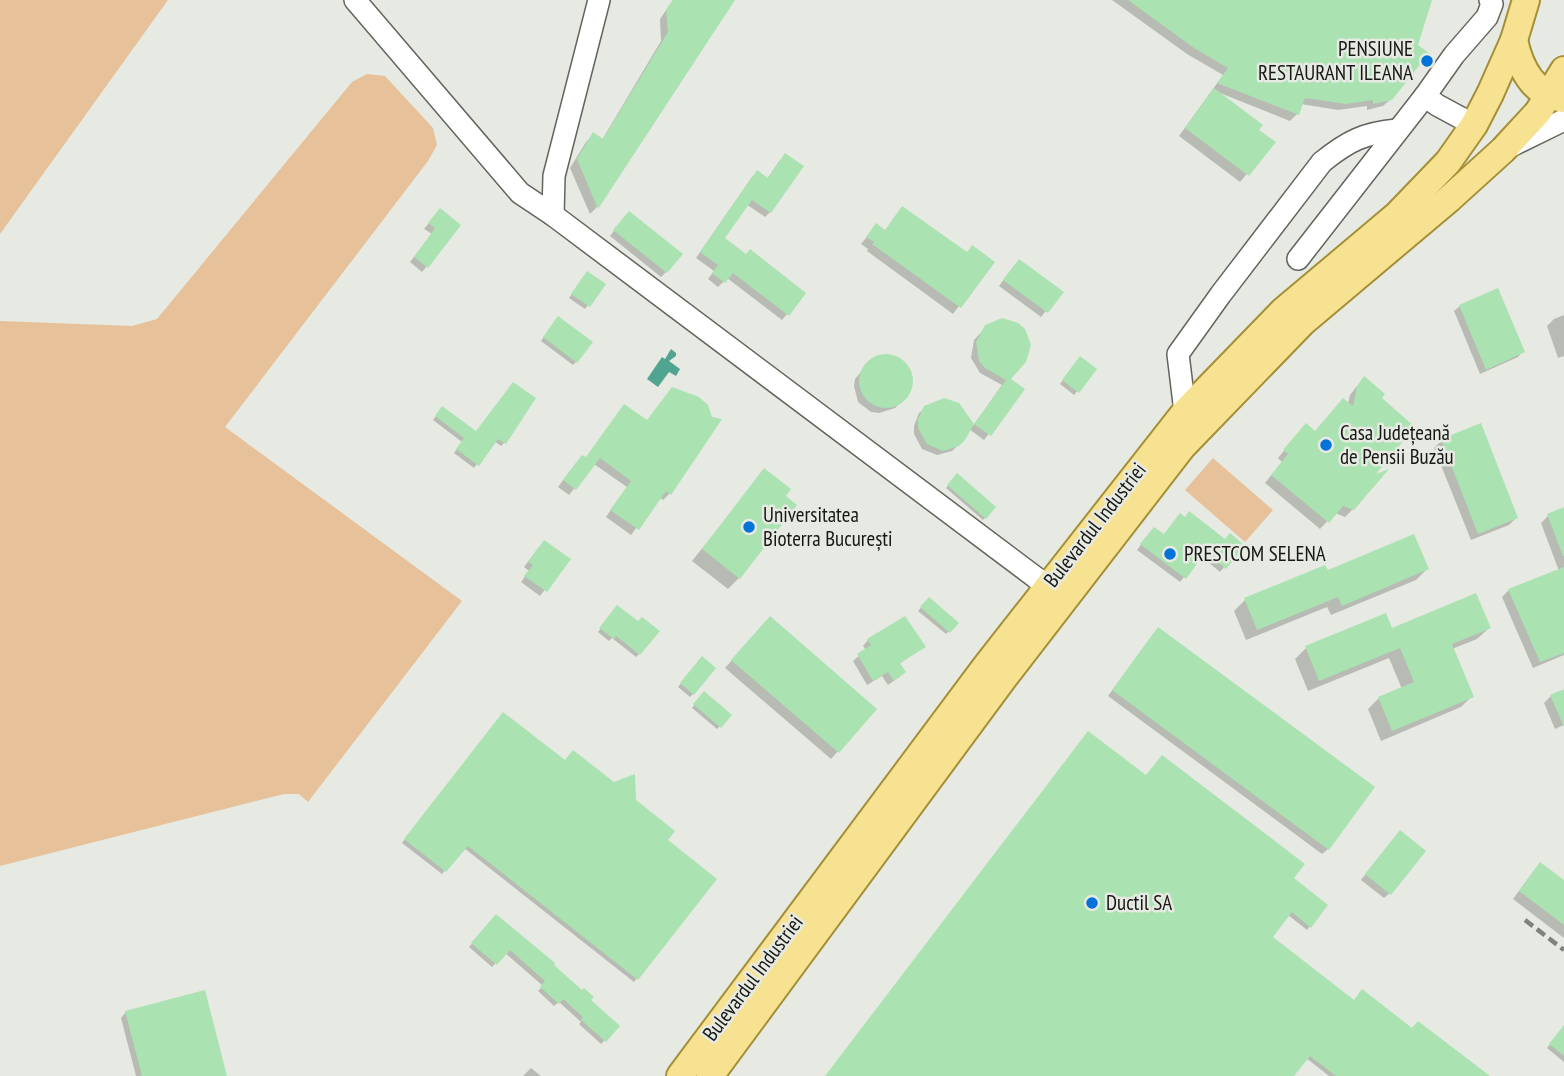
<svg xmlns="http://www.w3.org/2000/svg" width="1564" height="1076" font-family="'PT Sans Narrow',sans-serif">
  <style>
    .green { fill: #e6c19a }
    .water { fill: #51a590 }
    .shadow { fill: #0003 }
    .building { fill: #aae2b1 }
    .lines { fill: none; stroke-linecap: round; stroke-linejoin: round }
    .minor-casing { stroke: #62645d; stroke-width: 24 }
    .major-casing { stroke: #a58f36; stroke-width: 30 }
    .minor { stroke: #fff; stroke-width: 21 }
    .major { stroke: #f7e291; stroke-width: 26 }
    .rail { stroke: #80827c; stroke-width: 4.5; stroke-dasharray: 10 5; stroke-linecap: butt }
    .poi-dot { fill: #0372d9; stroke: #e7eae2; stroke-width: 2.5 }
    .labels { text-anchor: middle; stroke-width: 5; stroke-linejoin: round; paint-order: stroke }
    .poi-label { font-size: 21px; fill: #171815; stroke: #e7eae2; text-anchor: start }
    .street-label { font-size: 21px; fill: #171815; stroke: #e7eae2 }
  </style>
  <rect width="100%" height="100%" fill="#e7eae2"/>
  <g class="green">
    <path d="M0 0H168L0 234Z"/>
    <path d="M367 74 385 76 433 128 437 145 428 161 225 427 462 601 308 802 299 794H284L0 866V321L132 326 157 319 352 82Z"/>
    <path d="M1213 458 1273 510 1245 542 1185 490Z"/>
  </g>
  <path class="water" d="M671 349 676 353V356L669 361 680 369 676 376 669 372 658 387 647 379 662 357 665 359Z"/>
  <g class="shadow">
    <path d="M673 0H733L596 208 590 214 570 168 586 142 593 135 602 140 661 41 660 19Z"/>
    <path d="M1112 0H1431L1391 99 1383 106 1367 110V106L1338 110 1301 104 1297 114 1290 121 1220 93 1257 130 1274 142 1240 182 1179 136 1223 75 1187 54Z"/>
    <path d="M780 160 802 166 770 212 765 217 746 204 723 238 746 256 804 294 782 320 727 278 718 287 708 279 714 271 696 258 752 177 767 179Z"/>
    <path d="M440 210 427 266 422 272 410 262 432 234 424 229Z"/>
    <path d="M624 218 666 272 661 277 610 236Z"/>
    <path d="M876 226 884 231 992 262 953 314 867 251 868 249 861 244Z"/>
    <path d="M1014 266 1061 292 1041 317 999 286Z"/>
    <path d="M585 276 604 284 585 309 569 298Z"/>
    <path d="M1460 306 1523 351 1518 357 1480 374 1454 311Z"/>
    <path d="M1564 315V356L1558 358 1547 326 1554 319Z"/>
    <path d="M555 321 576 362 573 365 541 341Z"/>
    <path d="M986 327 1008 379 1023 389 984 440 969 429 964 439 952 451 937 455 922 449 914 434V426L919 413 925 408 973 426 1002 385 980 373 971 358 974 340Z"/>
    <path d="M888 355 904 363 911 379 907 396 895 408 879 413 871 412 858 402 854 386 855 379 871 360Z"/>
    <path d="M1077 361 1095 369 1074 395 1060 384Z"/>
    <path d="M1357 386 1380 398 1370 477 1353 509 1345 517 1335 513 1320 529 1265 483 1282 462 1278 458 1299 433H1315L1348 404 1350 395Z"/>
    <path d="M510 387 504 443 501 446 494 441 474 468 454 453 462 442 433 420 439 412 476 433Z"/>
    <path d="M711 419 719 420 669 494 663 500 659 497 631 535 606 517 627 487 594 464 569 495 558 487 576 463 646 422Z"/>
    <path d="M1480 426 1516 518 1509 525 1471 540 1434 448 1442 440Z"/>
    <path d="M765 470 739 578 728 589 692 561Z"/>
    <path d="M957 475 994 507 983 520 946 488Z"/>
    <path d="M1564 509V655L1533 668 1502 597 1509 590 1559 571 1541 523 1548 516Z"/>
    <path d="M1149 534 1225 541 1243 546 1220 572 1203 558 1196 562 1180 582 1137 550Z"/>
    <path d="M539 547 568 560 540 596 521 582 529 571 524 567Z"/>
    <path d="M1427 569 1416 580 1331 615 1327 607 1246 640 1234 611 1245 600 1327 573Z"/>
    <path d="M929 599 956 623 946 634 918 611Z"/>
    <path d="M615 611 639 654 636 657 612 638 609 641 598 632Z"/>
    <path d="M763 625 875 710 831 759 725 668Z"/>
    <path d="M1489 628 1477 639 1452 649 1472 696 1461 707 1381 741 1368 709 1379 698 1402 689 1389 658 1308 691 1295 659 1306 648 1391 630Z"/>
    <path d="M1153 635 1328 849 1322 854 1108 696Z"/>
    <path d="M868 640 924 647 899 664V677L888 685 882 676 867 685 853 661 866 650 863 646Z"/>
    <path d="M699 661 693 694 690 697 678 687Z"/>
    <path d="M1564 691V725L1555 729 1544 703 1551 696Z"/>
    <path d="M704 693 730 715 717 729 692 708Z"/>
    <path d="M500 717 565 762 634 801 666 840 637 978 634 982 464 848 442 874 402 843Z"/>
    <path d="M1146 777 1292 879 1310 926 1307 930 1288 915 1270 938 1354 1002 1412 1030 1481 1076H1329L1306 1058 1292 1076H827Z"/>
    <path d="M1395 837 1390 893 1384 898 1361 880Z"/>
    <path d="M1533 872 1564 883V938L1513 899Z"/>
    <path d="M496 916 618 1026 601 1044 579 1024 581 1022 559 1002 554 1006 538 991 543 986 505 953 492 967 469 947Z"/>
    <path d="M126 1012 226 1076H136L121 1018Z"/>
    <path d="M1564 1032V1062L1547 1048 1559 1033Z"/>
    <path d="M531 1068 541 1076H523Z"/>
  </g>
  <g class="building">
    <path d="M673 0H735L598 209 577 159 593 132 603 139 668 32 666 10Z"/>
    <path d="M1128 0H1432L1418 45 1429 53 1392 100 1373 104V100L1346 104 1305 98 1299 115 1217 83 1228 68 1194 48Z"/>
    <path d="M1214 88 1263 125 1259 130 1276 142 1249 176 1185 128Z"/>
    <path d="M785 153 804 166 771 213 752 200 725 238 746 254 750 249 806 293 789 316 733 273 725 283 712 273 718 265 700 252 757 170 768 178Z"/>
    <path d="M902 206 967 252 972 245 995 262 961 308 872 244 874 242 866 237 876 223 885 230Z"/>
    <path d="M440 208 461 225 428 268 414 257 435 228 428 223Z"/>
    <path d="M629 211 683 254 667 273 613 230Z"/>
    <path d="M1019 259 1064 292 1048 313 1003 280Z"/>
    <path d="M587 271 606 284 590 307 571 294Z"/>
    <path d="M1498 288 1525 352 1486 370 1459 305Z"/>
    <path d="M558 316 593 342 577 363 543 337Z"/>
    <path d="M1002 318 1018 323 1025 329 1031 345 1026 362 1011 379 1025 389 991 436 974 424 1006 380 985 368 979 361 976 342 985 325Z"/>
    <circle cx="886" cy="381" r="27"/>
    <path d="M1080 356 1097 369 1079 393 1062 380Z"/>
    <path d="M1364 376 1385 394 1382 398 1415 427 1376 474 1389 469 1354 510 1343 506 1329 523 1271 475 1288 454 1283 450 1306 423 1315 431 1343 398 1353 406 1357 386Z"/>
    <path d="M513 382 536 398 506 444 498 439 479 466 456 449 464 438 435 416 442 406 476 431Z"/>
    <path d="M672 387 699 397 708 405 712 417 722 419 671 495 666 491 639 530 610 510 631 481 600 458 576 490 563 480 582 455 586 457 624 404 647 420Z"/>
    <path d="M944 398 959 403 974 424 965 440 959 446 943 451 927 444 918 428V419L924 406Z"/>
    <path d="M1481 423 1518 518 1478 534 1441 439Z"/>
    <path d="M764 468 791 489 786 496 797 505 740 579 702 549Z"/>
    <path d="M957 473 996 507 986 519 947 485Z"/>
    <path d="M1564 507V556H1563L1547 514Z"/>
    <path d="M1189 511 1225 539 1230 533 1245 546 1226 569 1208 554 1204 560 1201 558 1186 579 1140 544 1154 527 1164 534 1180 513 1185 517Z"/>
    <path d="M1414 534 1429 569 1342 606 1338 597 1257 630 1244 598 1325 565 1328 570Z"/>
    <path d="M544 540 571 559 547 592 524 576 533 565 528 562Z"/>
    <path d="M1564 567V653L1540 662 1508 589Z"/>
    <path d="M1476 593 1491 628 1452 644 1474 697 1392 731 1378 697 1414 682 1400 648 1319 681 1305 646 1386 613 1392 628Z"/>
    <path d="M929 597 959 623 950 633 920 607Z"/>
    <path d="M617 605 638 621 642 617 660 631 640 655 616 636 614 639 599 628Z"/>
    <path d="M770 616 877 709 839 753 731 660Z"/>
    <path d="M905 616 926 647 900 663 906 672 894 681 888 672 873 681 857 654 871 645 867 639Z"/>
    <path d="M1158 627 1375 787 1329 850 1112 690Z"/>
    <path d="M702 656 716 668 694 695 680 683Z"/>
    <path d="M1564 689V727L1550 695Z"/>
    <path d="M704 691 732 715 721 728 693 704Z"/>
    <path d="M503 712 565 760 573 750 614 782 635 774 636 800 675 831 668 840 717 879 638 980 468 846 446 872 404 839Z"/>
    <path d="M1088 731 1146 775 1162 755 1305 864 1294 878 1328 905 1311 928 1292 912 1273 937 1354 1000 1362 989 1412 1028 1418 1021 1490 1076H1336L1310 1056 1294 1076H825Z"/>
    <path d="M1400 830 1426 851 1391 895 1365 874Z"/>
    <path d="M1540 862 1564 880V925L1519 891Z"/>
    <path d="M496 914 555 963 554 965 582 990 584 988 594 997 591 1000 620 1026 606 1042 581 1020 583 1017 563 999 559 1004 540 987 545 981 510 950 497 965 471 943Z"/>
    <path d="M205 990 227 1076H142L125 1011Z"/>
    <path d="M1564 1025V1056L1549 1044Z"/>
  </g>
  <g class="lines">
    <defs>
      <g id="minor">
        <path d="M355 0 520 193 553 215 1059 595"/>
        <path d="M1474 125 1437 105 1425 96 1454 55 1487 17 1492 4 1490 0"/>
        <path d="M1511 146 1564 120"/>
        <path d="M553 215 554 176 599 0"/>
        <path d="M1298 259 1425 96"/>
        <path d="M1185 412 1178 354 1221 294 1322 162C1348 141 1364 133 1397 130"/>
      </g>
      <g id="major">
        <path d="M1514 40C1520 68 1533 95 1564 99"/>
        <path d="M680 1076 986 666 1185 412 1283 311 1397 215 1448 162 1474 125 1490 94 1514 40 1526 0"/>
        <path d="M710 1076 1003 679 1182 447 1303 322 1449 199 1503 150 1538 112 1564 70"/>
      </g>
    </defs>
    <use href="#minor" class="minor-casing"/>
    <use href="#major" class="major-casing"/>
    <use href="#minor" class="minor"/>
    <use href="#major" class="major"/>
    <path class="rail" d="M1525 920 1564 950"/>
  </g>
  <g class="poi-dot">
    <circle cx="1427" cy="61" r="7"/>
    <circle cx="1326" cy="445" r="7"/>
    <circle cx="749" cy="527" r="7"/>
    <circle cx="1170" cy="554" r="7"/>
    <circle cx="1092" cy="903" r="7"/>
  </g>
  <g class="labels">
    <g class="poi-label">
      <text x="1413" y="56" text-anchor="end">PENSIUNE<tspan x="1413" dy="24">RESTAURANT ILEANA</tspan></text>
      <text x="1340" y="440">Casa Județeană<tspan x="1340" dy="24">de Pensii Buzău</tspan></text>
      <text x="763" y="522">Universitatea<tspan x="763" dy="24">Bioterra București</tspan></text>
      <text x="1184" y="561">PRESTCOM SELENA</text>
      <text x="1106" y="910">Ductil SA</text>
    </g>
    <g class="street-label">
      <text transform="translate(1095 525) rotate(-52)" y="7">Bulevardul Industriei</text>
      <text transform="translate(753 978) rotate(-53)" y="7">Bulevardul Industriei</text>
    </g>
  </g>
</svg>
